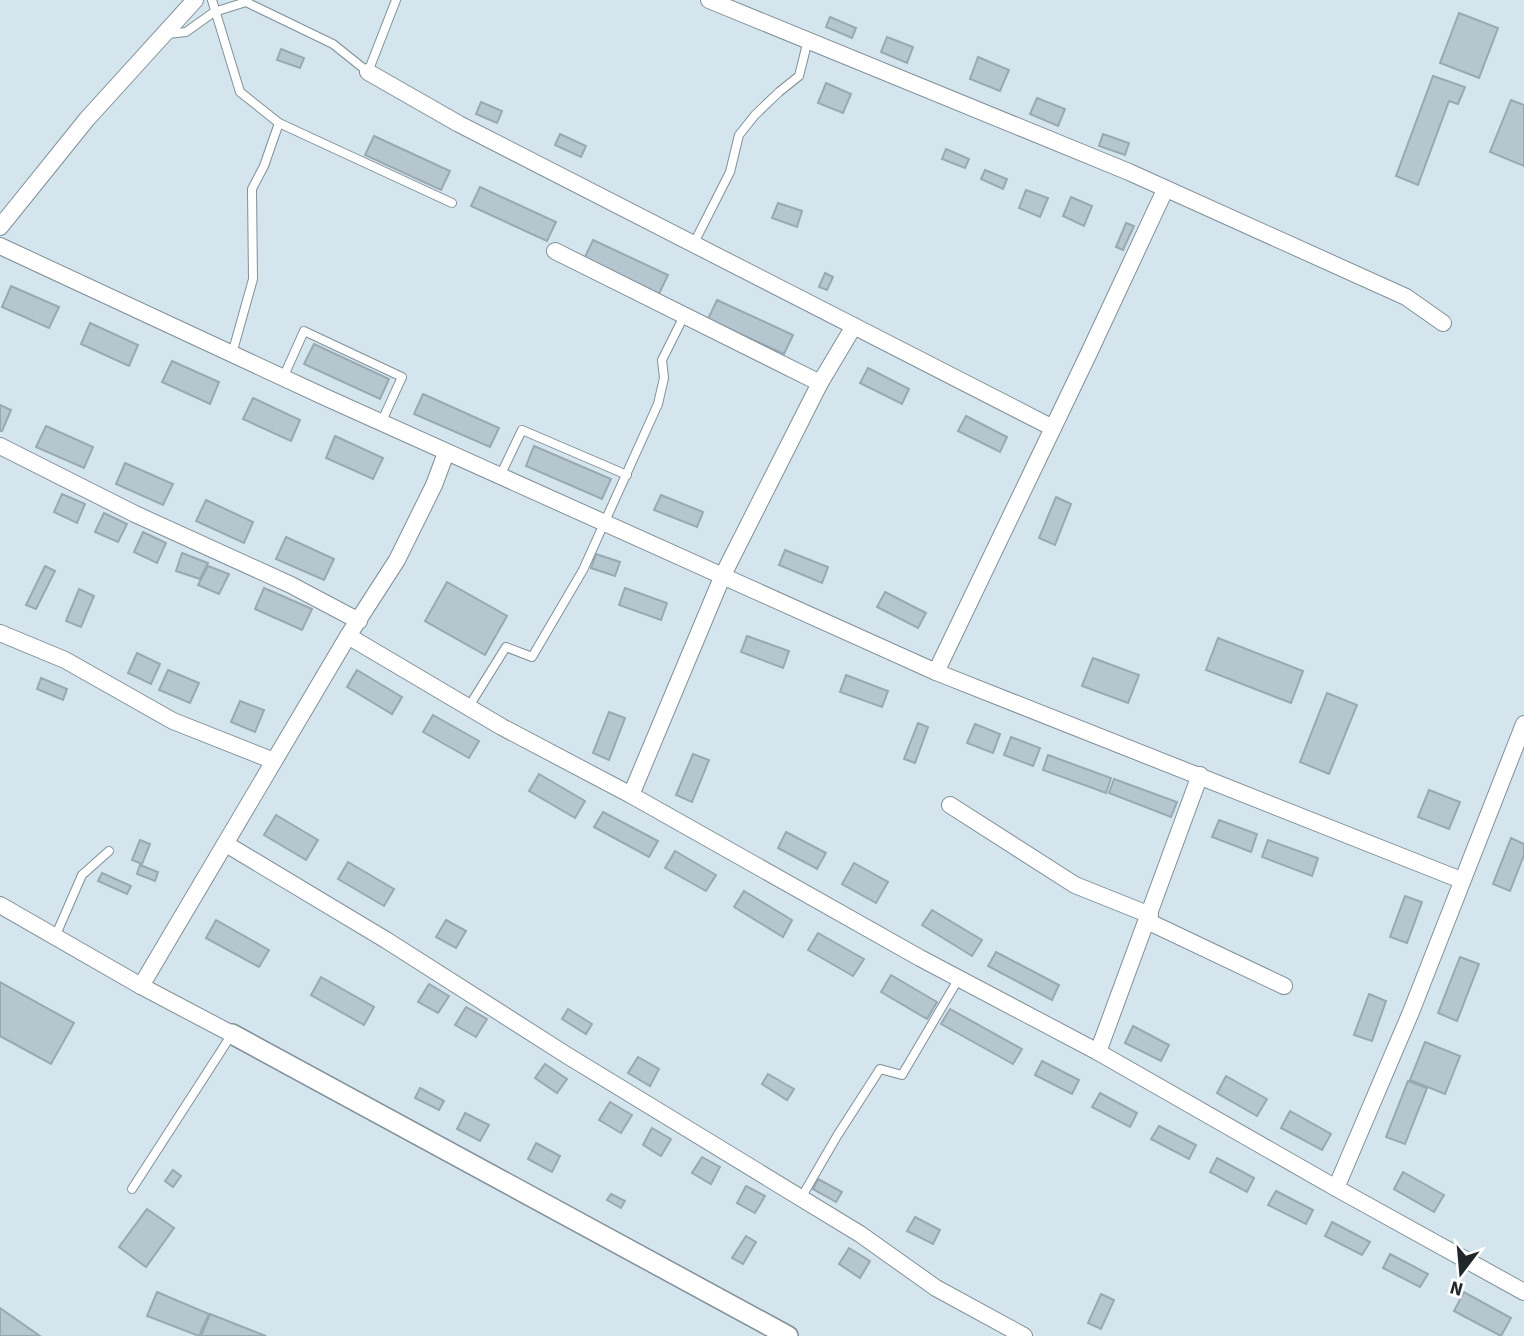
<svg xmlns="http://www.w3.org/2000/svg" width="1524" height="1336" font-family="'Source Sans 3',sans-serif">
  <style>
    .building { fill: #b6c6cf; stroke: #99a9b2; stroke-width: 2 }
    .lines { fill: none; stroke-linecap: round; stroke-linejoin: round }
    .service-casing { stroke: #809099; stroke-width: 10 }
    .minor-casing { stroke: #809099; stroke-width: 18 }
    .tertiary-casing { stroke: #809099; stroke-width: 22 }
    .service { stroke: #fff; stroke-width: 8 }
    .minor { stroke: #fff; stroke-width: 16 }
    .tertiary { stroke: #fff; stroke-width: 19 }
  </style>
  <rect width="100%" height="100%" fill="#d4e5ee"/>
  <g class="building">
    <path d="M1459 13 1498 28 1479 78 1440 63Z"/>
    <path d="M830 17 856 28 852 38 826 27Z"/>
    <path d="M887 37 913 47 907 63 881 52Z"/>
    <path d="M281 49 304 58 300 68 277 60Z"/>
    <path d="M978 57 1009 70 1000 91 970 79Z"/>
    <path d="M1433 76 1465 87 1458 104 1449 101 1418 185 1396 176Z"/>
    <path d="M826 83 851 94 843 113 818 103Z"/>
    <path d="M1037 98 1065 109 1058 126 1030 114Z"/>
    <path d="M1511 100 1524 105V166L1490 152Z"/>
    <path d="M481 102 502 111 497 123 476 114Z"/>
    <path d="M560 134 586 146 581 157 555 145Z"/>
    <path d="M1103 134 1129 143 1125 155 1099 146Z"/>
    <path d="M374 136 450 171 441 190 365 155Z"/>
    <path d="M946 149 969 159 965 168 942 159Z"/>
    <path d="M985 170 1007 179 1003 189 981 179Z"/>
    <path d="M480 187 556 222 547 241 471 206Z"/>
    <path d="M1026 190 1048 198 1040 217 1019 208Z"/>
    <path d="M1071 197 1092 206 1084 226 1063 216Z"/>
    <path d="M778 203 802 211 797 227 772 218Z"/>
    <path d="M1126 223 1134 226 1123 250 1116 247Z"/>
    <path d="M593 240 668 275 659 294 584 259Z"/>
    <path d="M825 273 833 277 827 290 819 287Z"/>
    <path d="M11 286 59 307 49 328 2 307Z"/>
    <path d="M717 300 793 335 784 354 708 319Z"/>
    <path d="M90 323 138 345 129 366 81 344Z"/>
    <path d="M314 344 389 379 380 399 304 364Z"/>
    <path d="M172 361 219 382 210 404 162 382Z"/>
    <path d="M868 368 909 389 902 404 860 383Z"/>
    <path d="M423 394 499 428 490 447 414 414Z"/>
    <path d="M253 398 300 420 291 441 243 419Z"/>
    <path d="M0 405 11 410 2 431H0Z"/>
    <path d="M966 416 1007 437 1000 452 958 431Z"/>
    <path d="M46 426 93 447 84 468 36 447Z"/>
    <path d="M335 436 383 458 373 479 326 458Z"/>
    <path d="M534 446 611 479 602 499 526 466Z"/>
    <path d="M125 463 173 484 163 505 116 484Z"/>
    <path d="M62 494 85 504 77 523 54 512Z"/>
    <path d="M661 495 703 512 697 527 654 510Z"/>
    <path d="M1056 497 1071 504 1055 545 1039 538Z"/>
    <path d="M206 500 253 522 244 543 196 521Z"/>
    <path d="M104 513 127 524 118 542 95 532Z"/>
    <path d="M143 532 166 543 157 563 134 552Z"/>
    <path d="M286 537 334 559 324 580 276 559Z"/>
    <path d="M785 550 828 567 822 583 779 565Z"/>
    <path d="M182 553 208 563 200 579 176 571Z"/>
    <path d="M596 554 620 562 615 576 591 568Z"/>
    <path d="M45 566 55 571 36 609 26 605Z"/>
    <path d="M208 566 229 574 219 594 198 585Z"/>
    <path d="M447 582 507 616 485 655 425 621Z"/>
    <path d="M264 588 312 609 302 630 255 609Z"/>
    <path d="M625 588 667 603 661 620 619 605Z"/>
    <path d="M79 589 94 596 81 627 66 621Z"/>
    <path d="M885 592 926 613 918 628 877 607Z"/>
    <path d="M747 636 789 651 783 668 741 652Z"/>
    <path d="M1218 638 1303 671 1291 703 1206 670Z"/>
    <path d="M137 653 160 664 151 684 128 673Z"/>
    <path d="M1093 658 1139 675 1128 703 1082 686Z"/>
    <path d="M168 670 199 683 190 703 159 690Z"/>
    <path d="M357 670 402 697 392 714 347 687Z"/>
    <path d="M846 675 888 691 882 707 840 692Z"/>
    <path d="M41 678 67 689 63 700 37 689Z"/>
    <path d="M1327 693 1357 705 1329 774 1300 762Z"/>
    <path d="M240 701 264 710 255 732 231 722Z"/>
    <path d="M609 712 625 718 609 760 593 753Z"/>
    <path d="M433 715 479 741 469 758 423 732Z"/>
    <path d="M918 723 928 727 915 763 904 759Z"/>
    <path d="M975 724 1000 734 993 753 967 743Z"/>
    <path d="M1011 737 1040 748 1033 766 1004 755Z"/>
    <path d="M693 754 709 760 692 802 676 795Z"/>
    <path d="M1048 755 1111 778 1106 793 1043 770Z"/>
    <path d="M539 774 585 801 575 818 529 791Z"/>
    <path d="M1114 779 1177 802 1171 817 1109 793Z"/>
    <path d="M1429 790 1460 802 1449 829 1418 817Z"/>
    <path d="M603 812 658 841 649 857 594 827Z"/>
    <path d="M276 815 318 840 306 860 264 835Z"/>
    <path d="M1219 820 1257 834 1251 852 1212 837Z"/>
    <path d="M786 832 826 853 817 869 778 848Z"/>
    <path d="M1511 838 1524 844V855L1510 891 1493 884Z"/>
    <path d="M140 840 150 844 142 864 132 860Z"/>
    <path d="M1268 840 1318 858 1312 876 1262 857Z"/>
    <path d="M675 851 716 875 706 891 665 868Z"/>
    <path d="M348 862 394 889 384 906 338 879Z"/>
    <path d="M854 863 888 882 876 903 842 884Z"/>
    <path d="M140 865 158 872 155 881 137 874Z"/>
    <path d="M102 873 131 886 127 894 98 881Z"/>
    <path d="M744 891 792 920 783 937 734 907Z"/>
    <path d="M1405 896 1422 902 1407 943 1390 937Z"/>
    <path d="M932 910 982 940 972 956 922 925Z"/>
    <path d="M216 920 269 950 259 967 206 938Z"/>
    <path d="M446 920 466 931 456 948 436 937Z"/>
    <path d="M818 933 864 959 853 976 808 950Z"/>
    <path d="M996 952 1059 985 1052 1000 988 966Z"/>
    <path d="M1460 957 1479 964 1457 1021 1438 1013Z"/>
    <path d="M891 975 937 1002 927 1019 881 992Z"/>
    <path d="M321 977 374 1007 364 1025 311 995Z"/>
    <path d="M0 982 74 1023 51 1064 0 1036Z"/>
    <path d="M429 984 449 996 438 1013 418 1002Z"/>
    <path d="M1369 994 1386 1001 1372 1041 1354 1035Z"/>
    <path d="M466 1007 487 1019 476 1037 455 1025Z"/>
    <path d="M568 1009 592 1024 586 1034 562 1019Z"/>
    <path d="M950 1009 1022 1049 1013 1064 941 1024Z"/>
    <path d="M1133 1026 1169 1045 1161 1061 1125 1043Z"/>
    <path d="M1425 1042 1460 1056 1445 1094 1410 1080Z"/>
    <path d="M638 1057 659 1069 650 1086 628 1073Z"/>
    <path d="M1042 1061 1079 1080 1072 1094 1035 1075Z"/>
    <path d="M545 1064 567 1079 557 1093 535 1078Z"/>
    <path d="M768 1074 794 1089 787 1100 762 1084Z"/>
    <path d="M1226 1076 1267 1099 1257 1116 1217 1093Z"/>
    <path d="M1408 1081 1427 1088 1405 1144 1386 1137Z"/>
    <path d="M420 1088 444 1101 439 1110 415 1098Z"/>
    <path d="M1100 1093 1137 1113 1130 1127 1092 1107Z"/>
    <path d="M610 1102 632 1115 621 1133 599 1120Z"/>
    <path d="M1290 1111 1331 1134 1322 1150 1281 1128Z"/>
    <path d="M465 1113 489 1125 480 1141 457 1129Z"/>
    <path d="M1159 1126 1196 1145 1189 1159 1151 1139Z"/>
    <path d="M652 1128 671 1139 661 1156 643 1145Z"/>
    <path d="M536 1143 560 1156 552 1172 528 1159Z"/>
    <path d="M702 1157 720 1167 711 1184 692 1173Z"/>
    <path d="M1217 1158 1254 1178 1247 1192 1210 1172Z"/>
    <path d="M173 1170 181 1176 173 1187 165 1181Z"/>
    <path d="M1403 1172 1444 1195 1434 1212 1394 1189Z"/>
    <path d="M818 1179 842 1192 836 1202 813 1189Z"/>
    <path d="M746 1186 765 1196 755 1213 737 1203Z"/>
    <path d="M1276 1191 1313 1210 1306 1224 1268 1205Z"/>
    <path d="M611 1194 625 1201 621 1208 607 1200Z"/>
    <path d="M147 1209 174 1228 146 1267 119 1247Z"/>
    <path d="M915 1217 940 1230 933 1244 907 1231Z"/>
    <path d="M1332 1222 1370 1242 1362 1255 1325 1236Z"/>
    <path d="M746 1236 756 1242 743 1264 732 1258Z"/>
    <path d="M849 1248 870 1261 860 1278 839 1264Z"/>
    <path d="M1390 1254 1428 1274 1420 1287 1383 1268Z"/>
    <path d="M157 1292 209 1314 199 1336 147 1316Z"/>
    <path d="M1464 1292 1511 1318 1501 1336 1454 1311Z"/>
    <path d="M1101 1294 1114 1300 1101 1329 1088 1323Z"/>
    <path d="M0 1308 40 1336H0Z"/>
    <path d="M210 1314 266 1336H201Z"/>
  </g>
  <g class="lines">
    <defs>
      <g id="service">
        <path d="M212 0 240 92 279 123 452 203"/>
        <path d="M167 34 186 32 214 12 246 2 333 44 368 72 396 0"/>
        <path d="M694 243 730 172 739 135 755 115 779 92 799 76 808 40"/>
        <path d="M232 354 253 279 252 189 264 166 279 123"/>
        <path d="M283 378 304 331 402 377 381 423"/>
        <path d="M500 476 522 430 627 475"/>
        <path d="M468 708 506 647 532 657 583 570 658 404 664 378 662 360 684 316"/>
        <path d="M55 937 82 875 109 851"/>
        <path d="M132 1189 232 1034"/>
        <path d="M801 1198 837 1136 880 1069 902 1075 959 978"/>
      </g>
      <g id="minor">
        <path d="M709 0 1129 172 1406 297 1443 323"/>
        <path d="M368 72 459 124 1053 428"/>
        <path d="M0 227 87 119 195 0"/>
        <path d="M0 246 327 398 936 672 1461 880"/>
        <path d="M555 251 820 383"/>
        <path d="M0 446 135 514 291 585 359 621"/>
        <path d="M0 633 65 660 173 721 274 761"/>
        <path d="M348 636 502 727 631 795 920 958 1098 1052 1336 1188 1524 1292"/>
        <path d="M936 672 1088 355 1165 190"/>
        <path d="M631 795 723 575 820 383 854 326"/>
        <path d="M950 805 1075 885 1150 915"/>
        <path d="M226 844 386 940 568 1056 860 1234 936 1288 1024 1336"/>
        <path d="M0 905 141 986 232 1034"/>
        <path d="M1147 921 1284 986"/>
        <path d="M141 986 348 636 397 560 434 485 446 453"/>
        <path d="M1098 1052 1200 775"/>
        <path d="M1336 1188 1411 1012 1524 724"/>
      </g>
      <path id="tertiary" d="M232 1034 788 1336"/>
    </defs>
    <use href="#service" class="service-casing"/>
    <use href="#minor" class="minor-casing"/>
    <use href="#tertiary" class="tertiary-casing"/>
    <use href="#service" class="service"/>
    <use href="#minor" class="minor"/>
    <use href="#tertiary" class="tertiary"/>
  </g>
  <g transform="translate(1461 1273) rotate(196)" stroke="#ffffff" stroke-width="5" paint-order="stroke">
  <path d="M0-5L12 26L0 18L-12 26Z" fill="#21282b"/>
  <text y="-10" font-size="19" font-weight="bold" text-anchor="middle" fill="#21282b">N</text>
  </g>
</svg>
